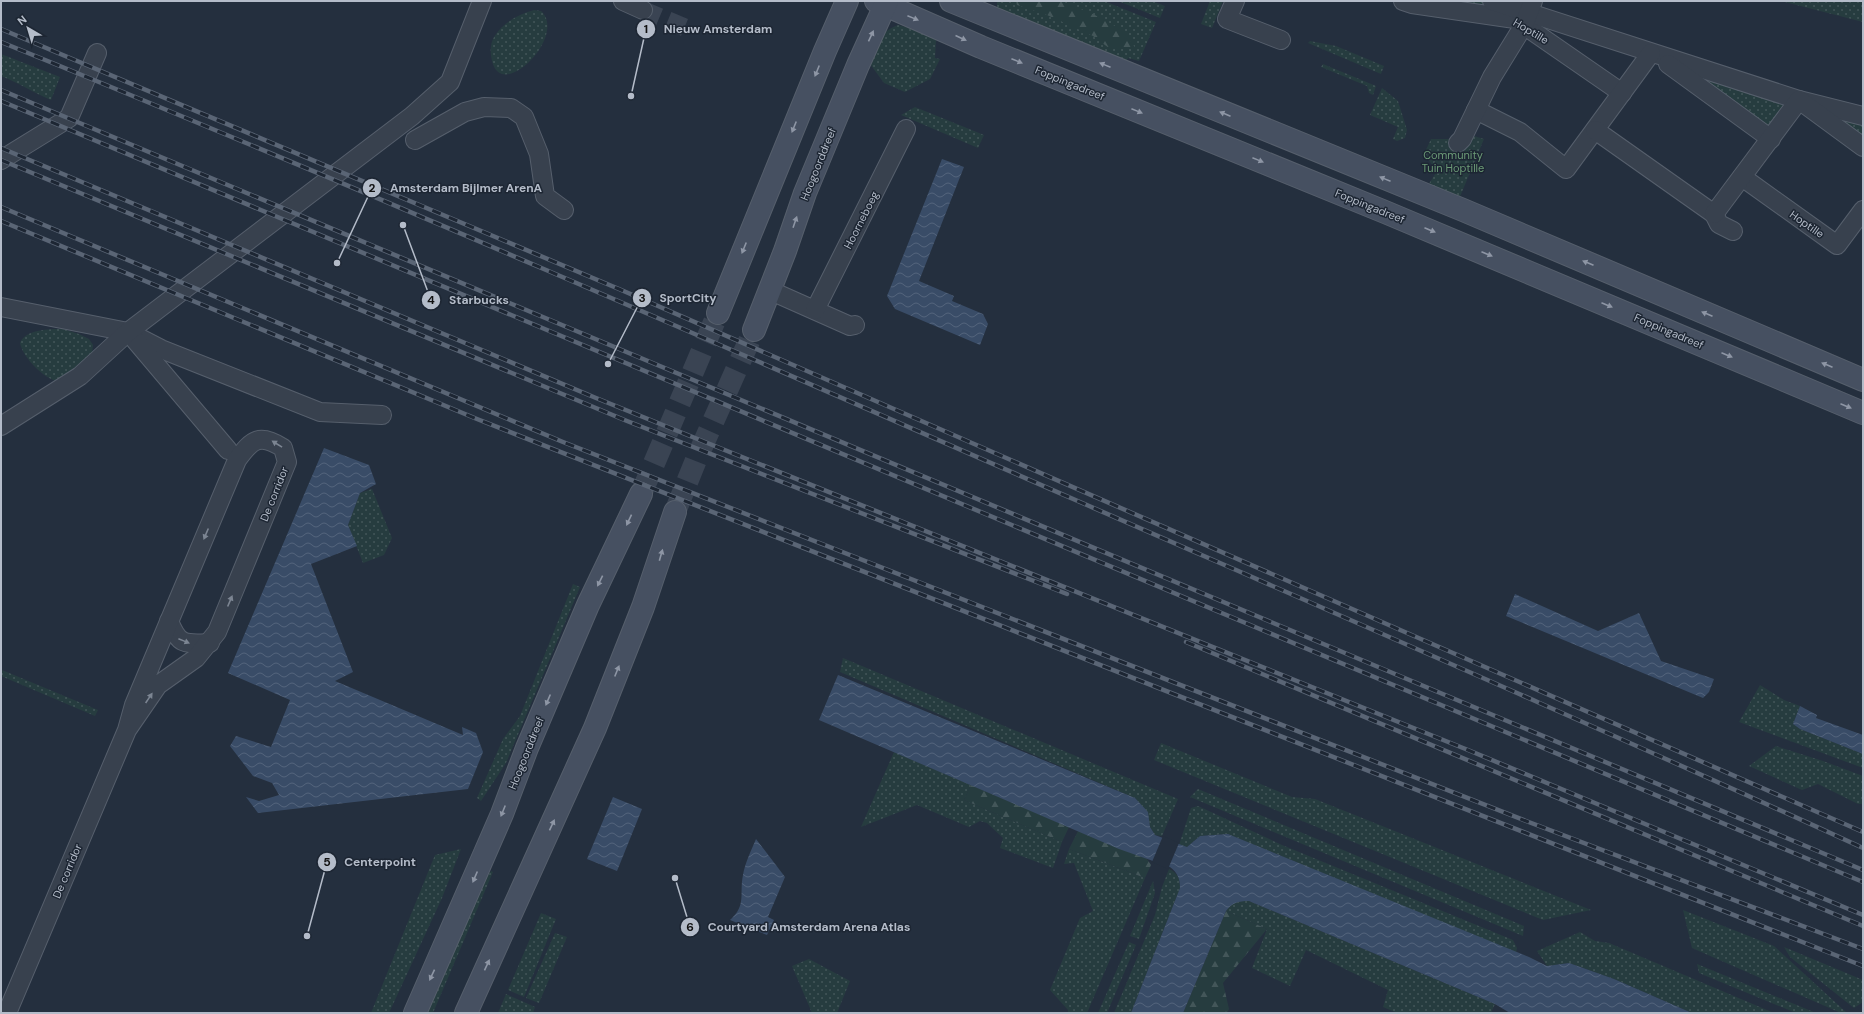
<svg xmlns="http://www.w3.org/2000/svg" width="1864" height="1014" font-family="'DM Sans',sans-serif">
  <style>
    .grass { fill: url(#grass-dots) }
    .forest { fill: url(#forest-firs) }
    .water { fill: url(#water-waves) }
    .pier { fill: #242f3e }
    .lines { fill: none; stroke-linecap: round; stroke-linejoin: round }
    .street-tunnel { stroke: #3a4453; stroke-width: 18; stroke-dasharray: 18 9; stroke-linecap: butt }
    .secondary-tunnel { stroke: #3a4453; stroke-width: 22; stroke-dasharray: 22 11; stroke-linecap: butt }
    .street-casing { stroke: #565f6c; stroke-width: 20 }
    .secondary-casing { stroke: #565f6c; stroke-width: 24 }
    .street { stroke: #38414e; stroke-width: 18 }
    .secondary { stroke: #465061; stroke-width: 22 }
    .rail-casing { stroke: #5a6575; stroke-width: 4.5 }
    .rail { stroke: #1d2633; stroke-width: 3; stroke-dasharray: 9; stroke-linecap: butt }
    .oneway { fill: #8e96a5 }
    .oneway2 { fill: #7c8592 }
    .labels { text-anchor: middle; stroke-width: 3; stroke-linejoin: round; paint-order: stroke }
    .street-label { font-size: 11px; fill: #b4bcc9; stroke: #1d2633 }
    .park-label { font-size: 11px; fill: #6b9a76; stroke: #1d2633 }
    .leader { fill: none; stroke: #b4bcc9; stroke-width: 1.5 }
    .callout-dot { fill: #b4bcc9; stroke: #1d2633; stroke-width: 1.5 }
    .mark-label { font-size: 12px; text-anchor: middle; font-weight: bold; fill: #111 }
    .callout-label { font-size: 12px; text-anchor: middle; font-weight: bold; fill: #b4bcc9; stroke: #1d2633; stroke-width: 3; stroke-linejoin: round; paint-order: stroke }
  </style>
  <defs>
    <pattern id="grass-dots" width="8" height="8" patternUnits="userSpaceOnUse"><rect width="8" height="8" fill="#263c3f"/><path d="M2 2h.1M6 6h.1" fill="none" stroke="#435659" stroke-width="1.8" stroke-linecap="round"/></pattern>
    <pattern id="forest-firs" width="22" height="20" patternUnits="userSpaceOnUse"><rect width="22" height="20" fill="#263c3f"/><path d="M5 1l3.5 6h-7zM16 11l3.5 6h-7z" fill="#435659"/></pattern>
    <pattern id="water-waves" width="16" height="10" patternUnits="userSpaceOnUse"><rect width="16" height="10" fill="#394c67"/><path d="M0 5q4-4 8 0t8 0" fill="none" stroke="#53647b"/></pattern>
  </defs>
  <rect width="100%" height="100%" fill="#242f3e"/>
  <g class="grass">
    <path d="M 997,1 L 1104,1 L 1156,22 L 1139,61 L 1128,58 L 1125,64 L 997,10 Z"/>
    <path d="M 1118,1 L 1152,1 L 1165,6 L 1160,18 Z"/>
    <path d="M 1210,1 L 1223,1 L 1212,28 L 1201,24 Z"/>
    <path d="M 1422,1 L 1482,1 L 1489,3 L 1491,9 Z"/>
    <path d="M 1781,1 L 1863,1 L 1863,22 Z"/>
    <path d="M 534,10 L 541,11 C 568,35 502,103 492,61 C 490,53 490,44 494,37 C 502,23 519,14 534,10 Z"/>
    <path d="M 898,25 L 909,28 L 936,40 L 935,58 L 940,59 L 930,79 L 905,92 L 884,83 L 870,64 C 877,46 878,32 898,25 Z"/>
    <path d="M 1310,41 L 1336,46 L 1384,66 L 1381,74 L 1308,43 Z"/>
    <path d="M 1,54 L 60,77 L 51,100 C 34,93 19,83 1,76 Z"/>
    <path d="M 1323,64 L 1376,86 L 1373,95 L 1369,93 L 1367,86 L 1321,67 Z"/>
    <path d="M 1684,69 L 1789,103 L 1767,132 Z"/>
    <path d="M 1382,88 L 1398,101 L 1407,130 L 1405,138 L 1397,141 L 1393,139 L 1398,127 L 1370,115 Z"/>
    <path d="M 915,107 L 984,135 L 978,148 L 901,115 Z"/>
    <path d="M 1822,111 L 1863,121 L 1863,142 Z"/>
    <path d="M 1474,136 L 1484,139 L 1459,199 L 1427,187 L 1437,171 L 1424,154 L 1431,139 L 1450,139 L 1468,147 Z"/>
    <path d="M 63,329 L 79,334 L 89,339 L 93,345 L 92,354 L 59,382 C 44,379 23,358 20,343 C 25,329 50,329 63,329 Z"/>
    <path d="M 372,489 L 392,538 L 384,555 L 363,563 L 348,525 L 360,493 Z"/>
    <path d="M 573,584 L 580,587 L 506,763 L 481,801 L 477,798 L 503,739 L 520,716 Z"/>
    <path d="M 843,658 L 1178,799 L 1162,836 L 1155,835 L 1150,827 L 1147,812 L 1135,798 L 840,672 Z"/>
    <path d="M 2,670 L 98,710 L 95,716 L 1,676 Z"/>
    <path d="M 1760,685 L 1784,700 L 1800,706 L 1793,724 L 1800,729 L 1863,754 L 1863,768 L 1739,722 Z"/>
    <path d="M 1161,743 L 1292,797 L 1315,799 L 1591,910 L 1543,920 L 1154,760 Z"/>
    <path d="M 1776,746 L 1823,761 L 1863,776 L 1863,804 L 1858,804 L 1818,784 L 1802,790 L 1749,766 Z"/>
    <path d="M 894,752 L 971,785 L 964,800 L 1062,842 L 1053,868 L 1000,848 L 1003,838 L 987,823 L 980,821 L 969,827 L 917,805 L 861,827 Z"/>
    <path d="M 1198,789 L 1524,926 L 1523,936 L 1190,797 Z"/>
    <path d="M 1198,806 L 1282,845 L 1513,940 L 1517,948 L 1516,953 L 1228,834 L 1200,836 L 1187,847 L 1179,845 L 1191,808 Z"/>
    <path d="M 461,849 L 442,898 L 389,1013 L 371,1013 L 435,855 Z"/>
    <path d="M 1069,849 L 1145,878 L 1087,1013 L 1068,1013 L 1068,1010 L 1050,990 L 1080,918 L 1093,911 L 1074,863 L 1064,864 Z"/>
    <path d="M 1169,869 C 1178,873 1180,879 1180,888 L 1131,1013 L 1114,1013 L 1155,915 L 1162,887 Z"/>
    <path d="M 491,871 L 493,872 L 433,1013 L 427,1013 L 482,883 Z"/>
    <path d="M 1153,881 L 1155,893 L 1139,939 L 1130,936 Z"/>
    <path d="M 1239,901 L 1249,901 L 1495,1004 L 1491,1013 L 1397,1013 L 1383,1007 L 1388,990 L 1306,950 L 1290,986 L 1252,968 L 1267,929 L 1226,911 L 1230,905 Z"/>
    <path d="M 1683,910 L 1774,946 L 1847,1013 L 1841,1013 L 1692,948 Z"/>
    <path d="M 541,913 L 556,919 L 524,997 L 508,990 Z"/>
    <path d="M 1580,932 L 1595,941 L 1609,943 L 1774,1013 L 1692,1013 L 1614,979 L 1569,963 L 1547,966 L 1537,951 Z"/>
    <path d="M 555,933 L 567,937 L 539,1003 L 526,998 Z"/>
    <path d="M 1129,942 L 1136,945 L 1107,1013 L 1098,1013 Z"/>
    <path d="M 1784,947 L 1863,980 L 1863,1002 L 1854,1008 L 1790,957 Z"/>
    <path d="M 809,959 L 850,981 L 837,1013 L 812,1013 L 792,966 Z"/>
    <path d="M 1697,964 L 1816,1013 L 1796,1013 L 1699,973 Z"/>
    <path d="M 506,994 L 535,1007 L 533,1013 L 498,1013 Z"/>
  </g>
  <g class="forest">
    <path d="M 1016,1 L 1061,1 L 1093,14 L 1124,31 L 1136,49 L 1109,48 L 1093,36 L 1047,15 L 1017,5 Z"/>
    <path d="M 971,785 L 1069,827 L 1062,842 L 964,800 Z"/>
    <path d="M 1078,831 L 1147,859 L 1151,865 L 1145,878 L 1069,849 Z"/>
    <path d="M 1226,911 L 1267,929 L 1223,983 L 1229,1009 L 1227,1013 L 1183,1013 Z"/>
  </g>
  <g class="water">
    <path d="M 942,159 L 964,167 L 919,281 L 954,296 L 952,301 L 983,314 L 988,324 L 980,345 L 895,309 L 887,296 Z"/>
    <path d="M 324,448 L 369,465 L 376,484 L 360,493 L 348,525 L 357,546 L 311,564 L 353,672 L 335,681 L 463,735 L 462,727 L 476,733 L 483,752 L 468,789 L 258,813 L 246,797 L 259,801 L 279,795 L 272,783 L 253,776 L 230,746 L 236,736 L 271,747 L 290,700 L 228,673 Z"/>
    <path d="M 1515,594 L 1598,631 L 1639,613 L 1661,661 L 1714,679 L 1709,692 L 1703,698 L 1506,616 Z"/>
    <path d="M 838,675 L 1135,798 L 1148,812 L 1150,827 L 1155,835 L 1187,847 L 1200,836 L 1228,834 L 1529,957 L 1547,966 L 1569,963 L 1614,979 L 1692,1013 L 1510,1013 L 1495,1004 L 1249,901 C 1238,901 1232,903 1226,911 L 1183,1013 L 1131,1013 L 1180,888 C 1180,879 1178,873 1170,867 L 1119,849 L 819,720 Z"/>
    <path d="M 1800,706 L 1817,715 L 1816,718 L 1863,735 L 1863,754 L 1800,729 L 1793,724 Z"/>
    <path d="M 613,797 L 642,809 L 617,871 L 587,859 Z"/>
    <path d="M 756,839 L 785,877 L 768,917 L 774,920 L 767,935 L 730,920 C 747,905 739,894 743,875 C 745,863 751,851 756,839 Z"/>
  </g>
  <path class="pier" d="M 1163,836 L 1179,843 L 1168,869 L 1152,862 Z"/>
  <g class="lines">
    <path class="street-tunnel" d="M 643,10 L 686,28"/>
    <g class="secondary-tunnel">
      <path d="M 641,494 L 718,313"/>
      <path d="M 675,512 L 696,460 L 754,330"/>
    </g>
    <defs>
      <g id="street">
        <path d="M 623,1 L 643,10"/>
        <path d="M 1235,1 L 1227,19 L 1281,40"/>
        <path d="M 1403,1 L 1412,4 L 1515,19 L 1622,93"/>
        <path d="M 1492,1 L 1799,100 L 1863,116"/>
        <path d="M 1668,64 L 1771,139"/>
        <path d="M 1476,110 L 1520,132 L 1566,169 L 1651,53"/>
        <path d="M 1595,130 L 1714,214 L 1719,224 L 1733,231"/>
        <path d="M 415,140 L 465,112 L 484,107 L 511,108 L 524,117 L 539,154 L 545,196 L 564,210"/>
        <path d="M 1458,143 L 1462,139 L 1492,77 L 1524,25 L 1533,1"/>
        <path d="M 1,160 L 69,118 L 97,53"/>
        <path d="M 1742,177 L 1837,245 L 1863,210"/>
        <path d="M 1714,214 L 1799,100 L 1863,147"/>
        <path d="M 769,290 L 850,326 L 855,325"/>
        <path d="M 1,307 L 128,332 L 161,349 L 320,412 L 382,415"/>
        <path d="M 815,310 L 906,129"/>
        <path d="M 135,340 L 228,450"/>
        <path d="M 1,426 L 80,376 L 128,332 L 412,116 L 450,82 L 482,1"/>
        <path d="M 169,621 C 179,646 185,644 210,643"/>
        <path d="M 7,1013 L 127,730 L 134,705 L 237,460 C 252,439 260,433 283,448 L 287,462 L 217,632 L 196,658 L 158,685 L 127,730"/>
      </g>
      <g id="secondary">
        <path d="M 876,1 L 981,47 L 1385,212 L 1863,413"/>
        <path d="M 951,1 L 1463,210 L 1863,380"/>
        <path d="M 718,313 L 825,51 L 847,1"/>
        <path d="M 754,330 L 785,251 L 805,193 L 858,65 L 887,1"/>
        <path d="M 415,1013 L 502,814 L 527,748 L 588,605 L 641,494"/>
        <path d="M 466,1013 L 595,728 L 643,607 L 675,512"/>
      </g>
    </defs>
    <use href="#street" class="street-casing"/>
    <use href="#secondary" class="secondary-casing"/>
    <use href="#street" class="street"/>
    <use href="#secondary" class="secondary"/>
    <defs>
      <g id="rail">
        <path d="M 1,29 L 619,289 L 1863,832"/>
        <path d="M 1,42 C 363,189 722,345 1080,502 C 1341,616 1603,729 1863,848"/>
        <path d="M 1,90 L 1863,870"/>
        <path d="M 1,101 L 1863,882"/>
        <path d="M 1,148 L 596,398 L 1468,750 L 1863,915"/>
        <path d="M 1,160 L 627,421 L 1067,594"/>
        <path d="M 1,207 L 563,442 L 1526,821 L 1863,949"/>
        <path d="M 1,221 L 477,419 L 1863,966"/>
        <path d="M 1186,642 L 1863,926"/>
      </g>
    </defs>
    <use href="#rail" class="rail-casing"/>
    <use href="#rail" class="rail"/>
  </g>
  <defs><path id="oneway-solid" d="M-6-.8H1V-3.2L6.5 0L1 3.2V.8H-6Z"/></defs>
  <g class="oneway">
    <use href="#oneway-solid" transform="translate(913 18) rotate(22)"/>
    <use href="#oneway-solid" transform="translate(871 36) rotate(-65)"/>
    <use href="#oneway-solid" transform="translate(961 38) rotate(24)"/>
    <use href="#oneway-solid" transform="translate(1017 61) rotate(22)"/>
    <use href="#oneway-solid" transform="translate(1105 65) rotate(-158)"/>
    <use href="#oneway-solid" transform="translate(817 71) rotate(112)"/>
    <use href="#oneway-solid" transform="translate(1137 111) rotate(22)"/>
    <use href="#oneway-solid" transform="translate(1225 114) rotate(-157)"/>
    <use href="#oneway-solid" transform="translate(794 127) rotate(112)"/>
    <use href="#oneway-solid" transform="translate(1258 160) rotate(22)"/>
    <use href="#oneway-solid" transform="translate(1385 179) rotate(-158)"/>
    <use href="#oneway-solid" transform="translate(795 222) rotate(-71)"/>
    <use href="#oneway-solid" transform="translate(1430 230) rotate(23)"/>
    <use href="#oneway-solid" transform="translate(744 248) rotate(112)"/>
    <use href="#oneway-solid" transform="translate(1487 254) rotate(23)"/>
    <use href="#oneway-solid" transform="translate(1588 263) rotate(-157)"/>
    <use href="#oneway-solid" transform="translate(1607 305) rotate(23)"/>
    <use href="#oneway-solid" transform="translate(1707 314) rotate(-157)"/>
    <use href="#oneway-solid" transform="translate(1727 355) rotate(23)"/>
    <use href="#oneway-solid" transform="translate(1827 365) rotate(-157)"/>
    <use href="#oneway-solid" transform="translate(1846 406) rotate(23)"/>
    <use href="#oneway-solid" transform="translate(629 520) rotate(115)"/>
    <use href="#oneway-solid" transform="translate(661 555) rotate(-74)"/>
    <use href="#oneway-solid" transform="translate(600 581) rotate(116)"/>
    <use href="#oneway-solid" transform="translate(617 671) rotate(-68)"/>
    <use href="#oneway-solid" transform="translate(548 700) rotate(113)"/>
    <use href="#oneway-solid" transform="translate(503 811) rotate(112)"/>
    <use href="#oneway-solid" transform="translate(552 825) rotate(-65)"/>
    <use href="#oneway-solid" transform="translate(475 877) rotate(113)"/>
    <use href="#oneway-solid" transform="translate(487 965) rotate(-65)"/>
    <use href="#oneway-solid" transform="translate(432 975) rotate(115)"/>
  </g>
  <g class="oneway2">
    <use href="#oneway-solid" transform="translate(277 444) rotate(-148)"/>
    <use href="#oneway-solid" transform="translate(206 534) rotate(113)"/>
    <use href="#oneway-solid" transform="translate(230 601) rotate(-67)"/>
    <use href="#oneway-solid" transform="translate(184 641) rotate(22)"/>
    <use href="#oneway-solid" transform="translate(149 698) rotate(-56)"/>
  </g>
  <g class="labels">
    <g class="street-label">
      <text transform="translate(1531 31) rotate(31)" y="4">Hoptille</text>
      <text transform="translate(1070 83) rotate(22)" y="4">Foppingadreef</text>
      <text transform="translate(818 164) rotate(-68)" y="4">Hoogoorddreef</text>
      <text transform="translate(1370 206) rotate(22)" y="4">Foppingadreef</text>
      <text transform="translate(861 220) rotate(-63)" y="4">Hoorneboeg</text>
      <text transform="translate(1807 224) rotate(35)" y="4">Hoptille</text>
      <text transform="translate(1669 331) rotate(23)" y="4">Foppingadreef</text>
      <text transform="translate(274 494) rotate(-68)" y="4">De corridor</text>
      <text transform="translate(526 753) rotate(-68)" y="4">Hoogoorddreef</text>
      <text transform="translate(67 871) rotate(-67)" y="4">De corridor</text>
    </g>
    <g class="park-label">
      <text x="1453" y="159">Community<tspan x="1453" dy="13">Tuin Hoptille</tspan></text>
    </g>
  </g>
  <path class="leader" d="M631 96L646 29M337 263L372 188M608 364L642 298M403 225L431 300M307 936L327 862M675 878L690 927"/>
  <g class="callout-dot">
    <circle cx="631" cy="96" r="4"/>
    <circle cx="337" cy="263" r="4"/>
    <circle cx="608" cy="364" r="4"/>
    <circle cx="403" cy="225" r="4"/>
    <circle cx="307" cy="936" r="4"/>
    <circle cx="675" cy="878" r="4"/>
    <circle cx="646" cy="29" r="10"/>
    <circle cx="372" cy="188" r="10"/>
    <circle cx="642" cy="298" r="10"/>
    <circle cx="431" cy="300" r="10"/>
    <circle cx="327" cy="862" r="10"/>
    <circle cx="690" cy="927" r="10"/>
  </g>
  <g class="mark-label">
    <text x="646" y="33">1</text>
    <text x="372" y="192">2</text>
    <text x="642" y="302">3</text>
    <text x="431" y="304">4</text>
    <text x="327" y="866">5</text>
    <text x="690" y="931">6</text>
  </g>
  <g class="callout-label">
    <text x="718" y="33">Nieuw Amsterdam</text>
    <text x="466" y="192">Amsterdam Bijlmer ArenA</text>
    <text x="688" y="302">SportCity</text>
    <text x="479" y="304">Starbucks</text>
    <text x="380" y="866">Centerpoint</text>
    <text x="809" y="931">Courtyard Amsterdam Arena Atlas</text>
  </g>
  <rect width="1864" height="1014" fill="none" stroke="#b4bcc9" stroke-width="4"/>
  <g transform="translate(28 28) rotate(322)" stroke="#1d2633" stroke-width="3" paint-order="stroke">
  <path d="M0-3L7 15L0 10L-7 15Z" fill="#b4bcc9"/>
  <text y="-6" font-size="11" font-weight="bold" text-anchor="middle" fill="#b4bcc9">N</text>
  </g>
</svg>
